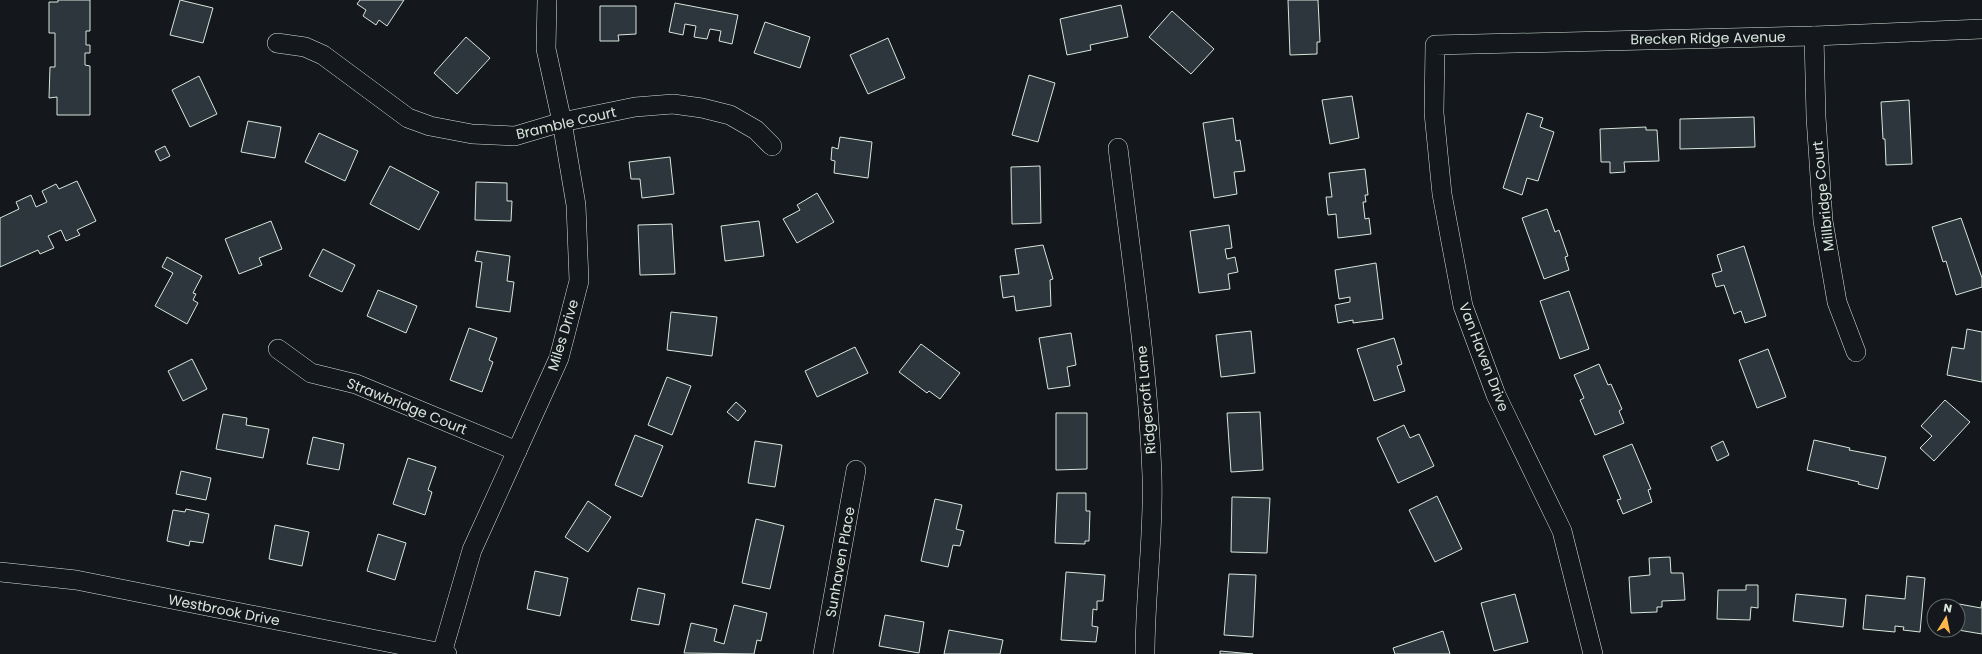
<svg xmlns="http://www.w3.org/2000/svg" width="1982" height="654" font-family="Poppins,sans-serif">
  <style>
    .building { fill: #2c363c; stroke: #d8e6dc }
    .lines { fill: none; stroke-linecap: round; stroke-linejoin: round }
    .street-casing { stroke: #d8e6dc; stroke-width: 20 }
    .street { stroke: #14181c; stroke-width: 19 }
    .labels { text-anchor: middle; stroke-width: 3; stroke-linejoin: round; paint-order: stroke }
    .street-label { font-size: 14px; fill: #d8e6dc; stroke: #14181c }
  </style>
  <rect width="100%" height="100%" fill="#14181c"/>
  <g class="building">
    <path d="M 58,0 L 90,0 L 90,31 L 86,31 L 86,45 L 90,45 L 90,53 L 85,53 L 85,65 L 90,66 L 90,115 L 57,115 L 57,97 L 49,98 L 50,67 L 55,67 L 55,33 L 49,33 L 49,2 L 58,2 Z"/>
    <path d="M 180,0 L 213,8 L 203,43 L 170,35 Z"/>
    <path d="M 360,0 L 404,0 L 387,26 L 379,20 L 376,25 L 363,16 L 366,10 L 357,4 Z"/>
    <path d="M 1288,0 L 1318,0 L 1320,42 L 1317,42 L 1317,54 L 1290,55 Z"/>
    <path d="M 675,3 L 738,15 L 732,44 L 719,41 L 721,31 L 710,29 L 707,39 L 694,37 L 696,26 L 685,24 L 683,35 L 669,32 Z"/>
    <path d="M 1121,5 L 1128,37 L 1090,45 L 1091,50 L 1067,55 L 1060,19 Z"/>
    <path d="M 600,6 L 636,6 L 636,34 L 618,35 L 619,41 L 600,41 Z"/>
    <path d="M 1172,11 L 1214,49 L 1191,74 L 1149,37 Z"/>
    <path d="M 765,22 L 810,37 L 800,68 L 754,53 Z"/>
    <path d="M 466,37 L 490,58 L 457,94 L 434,73 Z"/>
    <path d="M 888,38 L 905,78 L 868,94 L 850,55 Z"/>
    <path d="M 1029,75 L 1055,83 L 1038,142 L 1012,135 Z"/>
    <path d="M 199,76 L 217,114 L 190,127 L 172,90 Z"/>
    <path d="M 1352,96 L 1359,138 L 1330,144 L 1322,100 Z"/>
    <path d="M 1909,100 L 1912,164 L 1886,165 L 1885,139 L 1883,139 L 1881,102 Z"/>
    <path d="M 1527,113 L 1543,118 L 1540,127 L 1554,132 L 1538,181 L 1527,178 L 1522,195 L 1503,188 Z"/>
    <path d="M 1754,117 L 1755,147 L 1680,149 L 1680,119 Z"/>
    <path d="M 1233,118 L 1236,141 L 1240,140 L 1245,171 L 1234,172 L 1237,194 L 1214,198 L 1203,123 Z"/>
    <path d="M 248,121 L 281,127 L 275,158 L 241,152 Z"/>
    <path d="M 1646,127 L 1646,130 L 1657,130 L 1659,161 L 1624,162 L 1625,172 L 1610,173 L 1610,162 L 1601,162 L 1600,129 Z"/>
    <path d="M 319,133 L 358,151 L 345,181 L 305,162 Z"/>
    <path d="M 840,137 L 872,142 L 868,178 L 834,173 L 835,161 L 831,160 L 832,147 L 838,149 Z"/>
    <path d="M 165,146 L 170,156 L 160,161 L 155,151 Z"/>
    <path d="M 670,157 L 674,194 L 642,198 L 640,179 L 631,179 L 629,162 Z"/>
    <path d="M 390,166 L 439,192 L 419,230 L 370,204 Z"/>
    <path d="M 1040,166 L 1041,223 L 1012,224 L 1011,167 Z"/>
    <path d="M 1365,169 L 1368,195 L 1365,195 L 1366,202 L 1363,202 L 1365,219 L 1369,218 L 1371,234 L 1338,238 L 1336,214 L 1328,215 L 1326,197 L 1332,197 L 1329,173 Z"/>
    <path d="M 77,181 L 96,221 L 77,230 L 80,235 L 66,241 L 61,230 L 48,236 L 54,248 L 40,254 L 38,250 L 0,267 L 0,218 L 19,209 L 16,202 L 31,195 L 36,207 L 47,202 L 42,191 L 56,184 L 59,189 Z"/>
    <path d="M 476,182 L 507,183 L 507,201 L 512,201 L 511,221 L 475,220 Z"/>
    <path d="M 817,193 L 834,222 L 797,243 L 783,219 L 800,210 L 797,205 Z"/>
    <path d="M 1547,209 L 1555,232 L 1559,230 L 1568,256 L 1565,257 L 1569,270 L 1544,279 L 1522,218 Z"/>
    <path d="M 1961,218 L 1982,278 L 1982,287 L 1956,295 L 1946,261 L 1943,262 L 1932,227 Z"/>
    <path d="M 271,221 L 282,249 L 259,258 L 262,265 L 239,274 L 225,239 Z"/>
    <path d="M 759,221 L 764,256 L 725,261 L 721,226 Z"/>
    <path d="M 672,224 L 675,274 L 640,275 L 638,225 Z"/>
    <path d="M 1229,225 L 1232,248 L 1225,249 L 1227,259 L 1235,257 L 1238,272 L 1228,274 L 1230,289 L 1199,293 L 1190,231 Z"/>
    <path d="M 1043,245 L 1053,279 L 1050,280 L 1051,306 L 1016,311 L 1014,296 L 1003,298 L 1000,276 L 1019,274 L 1015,249 Z"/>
    <path d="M 1744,246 L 1766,316 L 1745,323 L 1741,311 L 1734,314 L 1724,285 L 1716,287 L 1712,274 L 1722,271 L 1717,255 Z"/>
    <path d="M 323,249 L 355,265 L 342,292 L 309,276 Z"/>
    <path d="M 477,251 L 510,256 L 507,281 L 514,282 L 510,312 L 476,307 L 482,262 L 475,261 Z"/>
    <path d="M 167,257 L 202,276 L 193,293 L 196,294 L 193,300 L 198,303 L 187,324 L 155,306 L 173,273 L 162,267 Z"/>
    <path d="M 1376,263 L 1383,319 L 1353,323 L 1353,320 L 1338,323 L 1335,305 L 1350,302 L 1350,297 L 1339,299 L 1335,270 Z"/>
    <path d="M 378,290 L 417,306 L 406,333 L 367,316 Z"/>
    <path d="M 1569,291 L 1589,349 L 1560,359 L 1540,301 Z"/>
    <path d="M 671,312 L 717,317 L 712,356 L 667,350 Z"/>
    <path d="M 469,328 L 497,338 L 489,360 L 493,362 L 482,392 L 450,380 Z"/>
    <path d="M 1967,329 L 1982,332 L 1982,382 L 1947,375 L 1952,347 L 1964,349 Z"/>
    <path d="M 1251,331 L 1255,373 L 1221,377 L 1216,335 Z"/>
    <path d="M 1071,333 L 1076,365 L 1067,367 L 1070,386 L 1048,389 L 1039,338 Z"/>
    <path d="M 1394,338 L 1402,364 L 1397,366 L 1405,391 L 1374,401 L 1357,349 Z"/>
    <path d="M 921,344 L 960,373 L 940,399 L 929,391 L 927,393 L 899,372 Z"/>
    <path d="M 855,347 L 868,373 L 817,397 L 805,371 Z"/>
    <path d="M 1768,349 L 1786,397 L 1757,408 L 1739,360 Z"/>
    <path d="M 192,359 L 207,389 L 183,401 L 168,371 Z"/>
    <path d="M 1599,364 L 1608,385 L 1611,384 L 1622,409 L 1619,411 L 1624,423 L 1595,435 L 1580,400 L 1584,398 L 1574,375 Z"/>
    <path d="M 667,377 L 691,386 L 672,435 L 648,425 Z"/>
    <path d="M 1945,400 L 1970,422 L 1934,461 L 1920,448 L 1932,436 L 1921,426 Z"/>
    <path d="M 736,402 L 746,411 L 738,421 L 727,412 Z"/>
    <path d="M 1260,412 L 1263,470 L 1231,472 L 1227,413 Z"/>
    <path d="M 1056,413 L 1087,413 L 1087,469 L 1056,470 Z"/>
    <path d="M 223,414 L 247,418 L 246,425 L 269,429 L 263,458 L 216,449 Z"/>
    <path d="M 1404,425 L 1410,438 L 1419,434 L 1434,466 L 1398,483 L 1377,438 Z"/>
    <path d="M 635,435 L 663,446 L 642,497 L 615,485 Z"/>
    <path d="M 313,437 L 344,444 L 339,470 L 307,464 Z"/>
    <path d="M 1814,440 L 1850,448 L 1849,450 L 1886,457 L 1878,489 L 1858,484 L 1859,482 L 1807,470 Z"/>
    <path d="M 755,441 L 782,445 L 775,487 L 748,483 Z"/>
    <path d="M 1723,441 L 1729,455 L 1717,461 L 1711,447 Z"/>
    <path d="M 1632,444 L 1651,489 L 1648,490 L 1652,502 L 1623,514 L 1617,500 L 1621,499 L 1603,456 Z"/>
    <path d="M 408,458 L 436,467 L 428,490 L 432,492 L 425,515 L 393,504 Z"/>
    <path d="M 181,471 L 211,478 L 206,500 L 176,494 Z"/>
    <path d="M 1057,493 L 1086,493 L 1086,511 L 1090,511 L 1089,541 L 1085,541 L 1085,544 L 1055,543 Z"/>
    <path d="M 1437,496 L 1462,549 L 1435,562 L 1409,510 Z"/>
    <path d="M 1232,497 L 1270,498 L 1267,553 L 1231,552 Z"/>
    <path d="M 935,499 L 962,505 L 956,529 L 964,531 L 960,546 L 953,545 L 948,567 L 921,561 Z"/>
    <path d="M 588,501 L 611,517 L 588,552 L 565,537 Z"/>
    <path d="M 186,509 L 209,514 L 203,543 L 190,541 L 189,546 L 167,541 L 173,510 L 185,512 Z"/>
    <path d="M 756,519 L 784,526 L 770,589 L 742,583 Z"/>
    <path d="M 275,525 L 309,532 L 302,566 L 269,559 Z"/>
    <path d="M 378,534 L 406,543 L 395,580 L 367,571 Z"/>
    <path d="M 1670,557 L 1671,573 L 1683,573 L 1685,600 L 1662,601 L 1662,607 L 1657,607 L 1657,612 L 1631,613 L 1629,577 L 1650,575 L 1649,558 Z"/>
    <path d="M 535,571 L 568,578 L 560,616 L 527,609 Z"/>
    <path d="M 1066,572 L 1105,575 L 1103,601 L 1097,601 L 1097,610 L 1093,609 L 1092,626 L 1098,627 L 1096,642 L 1061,640 Z"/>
    <path d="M 1229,574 L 1256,575 L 1253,637 L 1224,635 Z"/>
    <path d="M 1907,576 L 1925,578 L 1920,632 L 1903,630 L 1904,627 L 1895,626 L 1895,632 L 1863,629 L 1866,595 L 1905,599 Z"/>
    <path d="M 1746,585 L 1758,585 L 1758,608 L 1751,607 L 1750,620 L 1717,619 L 1718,590 L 1746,590 Z"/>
    <path d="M 638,588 L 665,594 L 659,625 L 631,620 Z"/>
    <path d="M 1515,594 L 1528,642 L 1494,651 L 1481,603 Z"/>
    <path d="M 1796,594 L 1846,599 L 1843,627 L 1793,621 Z"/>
    <path d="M 1982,601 L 1982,634 L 1958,630 L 1959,604 L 1981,608 Z"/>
    <path d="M 734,605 L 767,613 L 761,641 L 757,640 L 754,654 L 684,653 L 691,623 L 717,629 L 714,641 L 724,644 Z"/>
    <path d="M 885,615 L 924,622 L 919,653 L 879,646 Z"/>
    <path d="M 949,630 L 1003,640 L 1000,654 L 944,654 Z"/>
    <path d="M 1443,631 L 1450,654 L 1395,654 L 1393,648 Z"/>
    <path d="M 1220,651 L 1253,654 L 1220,654 Z"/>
  </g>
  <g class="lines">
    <defs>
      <g id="street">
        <path d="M 1814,36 L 1816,117 L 1823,221 L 1837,302 L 1856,352"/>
        <path d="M 277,43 L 305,47 L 323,55 L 408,118 L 430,126 L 472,134 L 515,136 L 562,122 L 635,107 L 673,104 L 702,108 L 730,115 L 756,130 L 772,146"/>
        <path d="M 1118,148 C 1131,257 1148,366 1152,476 C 1154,535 1145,594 1145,654"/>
        <path d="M 278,349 L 311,373 L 356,384 L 517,451"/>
        <path d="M 0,572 L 76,580 L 447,654"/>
        <path d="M 442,653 L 472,550 L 559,358 L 579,281 L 576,205 L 562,122 L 546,49 L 547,0"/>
        <path d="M 823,654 L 856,470"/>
        <path d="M 1593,654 L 1562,531 L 1496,395 L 1463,306 L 1442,194 L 1434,113 L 1435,45 L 1814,36 L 1982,29"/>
      </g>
    </defs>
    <use href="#street" class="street-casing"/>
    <use href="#street" class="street"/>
  </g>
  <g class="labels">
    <g class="street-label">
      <text transform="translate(1708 38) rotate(-1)" y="5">Brecken Ridge Avenue</text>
      <text transform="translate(566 123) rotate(-13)" y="5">Bramble Court</text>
      <text transform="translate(1823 196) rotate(-96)" y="5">Millbridge Court</text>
      <text transform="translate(563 335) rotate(-73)" y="5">Miles Drive</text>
      <text transform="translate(1484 357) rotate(69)" y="5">Van Haven Drive</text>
      <text transform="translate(1146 400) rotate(-95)" y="5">Ridgecroft Lane</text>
      <text transform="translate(407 406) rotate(22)" y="5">Strawbridge Court</text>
      <text transform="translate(840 562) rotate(-80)" y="5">Sunhaven Place</text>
      <text transform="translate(224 610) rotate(11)" y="5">Westbrook Drive</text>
    </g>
  </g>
  <g transform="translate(1946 618) rotate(10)"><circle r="19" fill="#14181c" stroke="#626a69"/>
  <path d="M0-3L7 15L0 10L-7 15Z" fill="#ffb74d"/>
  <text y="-6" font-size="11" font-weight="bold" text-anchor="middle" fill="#d8e6dc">N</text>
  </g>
</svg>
